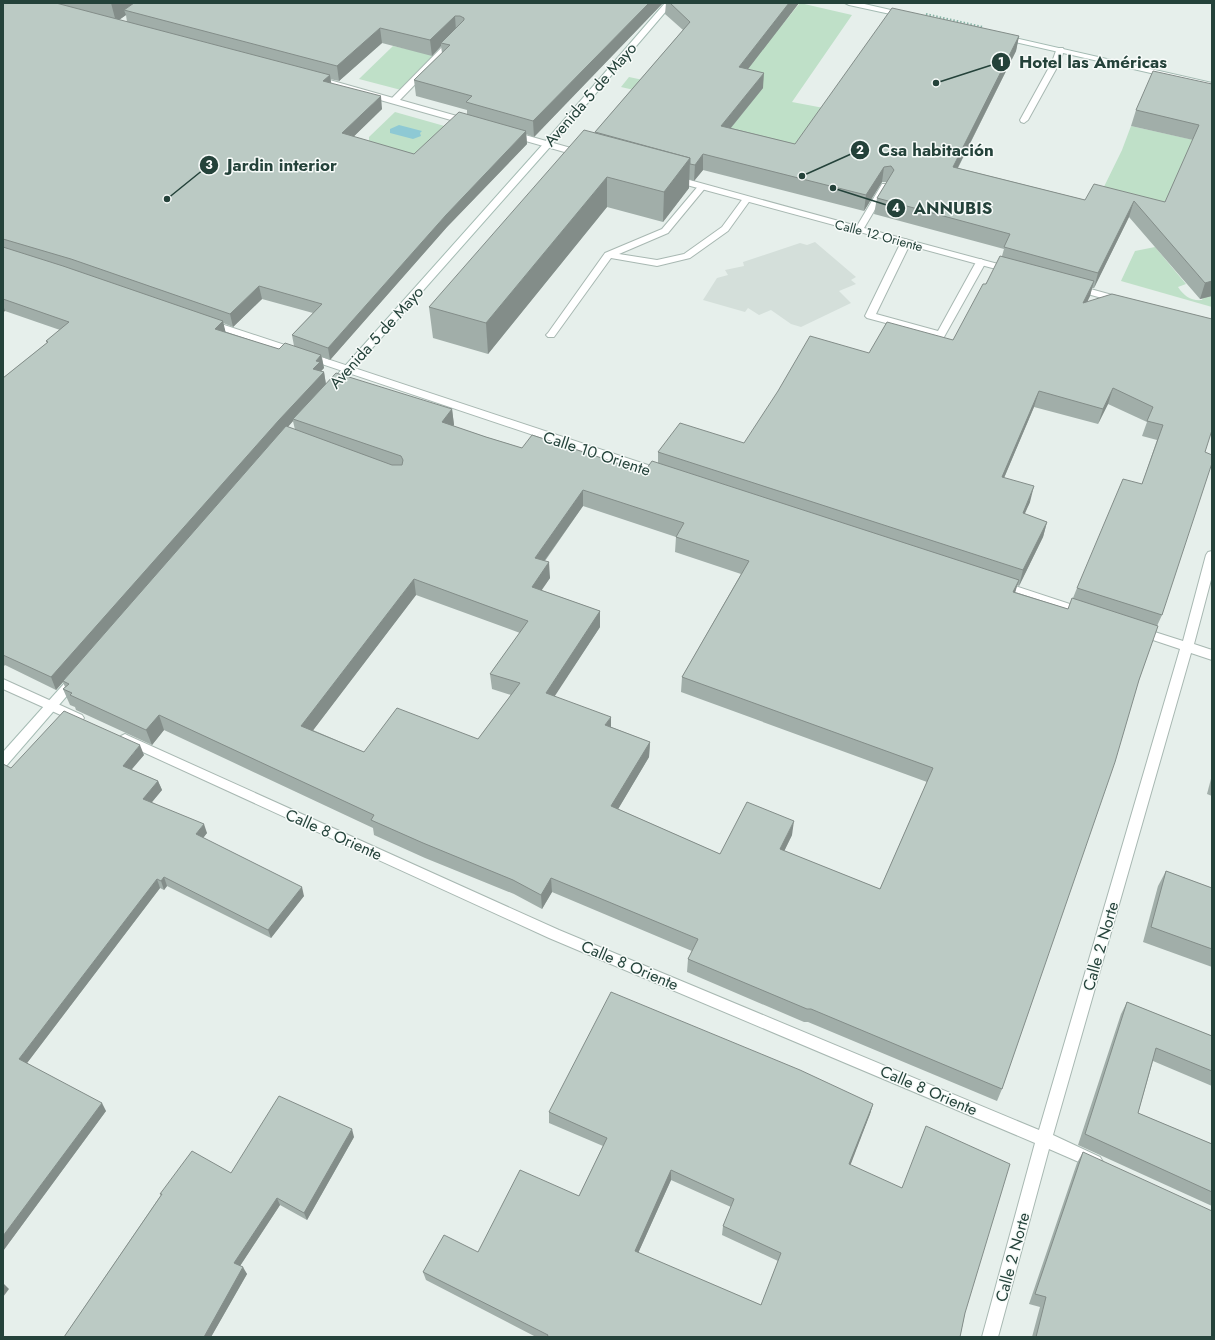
<svg xmlns="http://www.w3.org/2000/svg" width="1215" height="1340" font-family="Jost,sans-serif">
  <style>
    .built { fill: #d4dfda }
    .green { fill: #bfe0c8 }
    .water { fill: #8ec9d4 }
    .lines { fill: none; stroke-linecap: round; stroke-linejoin: round }
    .lane-casing { stroke: #a8b8b2; stroke-width: 2 }
    .street-casing { stroke: #a8b8b2; stroke-width: 2 }
    .secondary-casing { stroke: #a4bbb3; stroke-width: 2 }
    .path { stroke: #86b3a5; stroke-width: 2; stroke-dasharray: 1.5 2; stroke-linecap: butt }
    .lane { fill: #fff; fill-rule: evenodd }
    .street { fill: #fff; fill-rule: evenodd }
    .secondary { fill: #fff; fill-rule: evenodd }
    .wall { fill: #a1aea9; fill-rule: evenodd }
    .shaded-wall { fill: #838d89 }
    .building { fill: #bbcac4; stroke: #838d89; fill-rule: evenodd }
    .labels { text-anchor: middle; stroke-width: 3; stroke-linejoin: round; paint-order: stroke }
    .far-street-label { font-size: 13px; fill: #24423a; stroke: #f7fbf9 }
    .street-label { font-size: 16px; fill: #24423a; stroke: #f7fbf9 }
    .leader { fill: none; stroke: #24423a; stroke-width: 1.5 }
    .callout-dot { fill: #24423a; stroke: #f7fbf9; stroke-width: 1.5 }
    .mark-label { font-size: 12px; text-anchor: middle; font-weight: bold; fill: #fff }
    .callout-label { font-size: 17px; text-anchor: middle; font-weight: bold; fill: #24423a; stroke: #f7fbf9; stroke-width: 3; stroke-linejoin: round; paint-order: stroke }
  </style>
  <rect width="100%" height="100%" fill="#e6efeb"/>
  <path class="built" d="M 815,242 L 856,277 L 851,280 L 856,284 L 839,291 L 851,303 L 801,327 L 791,324 L 771,310 L 759,315 L 748,308 L 745,312 L 703,300 L 717,278 L 728,275 L 725,270 L 744,266 L 743,262 L 800,243 L 807,245 Z"/>
  <g class="green">
    <path d="M 800,3 L 852,15 L 792,102 L 829,109 L 791,163 L 647,93 L 621,87 L 629,77 L 676,87 L 738,82 L 772,37 Z"/>
    <path d="M 393,46 L 436,55 L 401,90 L 359,79 Z"/>
    <path d="M 395,112 L 455,129 L 415,167 L 369,143 L 369,137 Z"/>
    <path d="M 1131,126 L 1194,140 L 1166,204 L 1097,201 L 1122,150 Z"/>
    <path d="M 1155,247 L 1186,284 L 1178,287 C 1184,296 1191,301 1202,300 L 1203,298 L 1212,296 L 1212,307 L 1121,281 L 1135,251 Z"/>
  </g>
  <path class="water" d="M 399,125 L 422,131 L 420,133 L 421,136 L 413,139 L 390,133 L 390,129 Z"/>
  <g class="lines">
    <defs>
      <g id="lane">
        <path d="M 450,39 L 453,39 L 457,41 L 398,102 L 392,102 L 391,100 L 392,98 Z"/>
        <path d="M 1057,48 L 1063,48 L 1064,50 L 1060,62 L 1028,120 L 1024,123 L 1021,122 L 1020,120 L 1052,62 Z"/>
        <path d="M 702,184 L 706,187 L 668,233 L 619,254 L 657,260 L 684,254 L 722,227 L 744,197 L 750,197 L 751,199 L 728,231 L 690,258 L 657,266 L 611,258 L 554,337 L 548,337 L 546,335 L 548,333 L 605,253 L 662,229 L 699,185 Z"/>
        <path d="M 906,239 L 911,242 L 876,314 L 938,331 L 976,262 L 981,259 L 986,262 L 944,337 L 938,337 L 867,318 L 865,316 L 901,242 Z"/>
      </g>
      <g id="street">
        <path d="M 313,77 L 319,77 L 471,120 L 472,122 L 468,125 L 465,124 L 313,81 Z"/>
        <path d="M 511,131 L 585,152 L 586,154 L 582,157 L 508,136 L 507,134 Z"/>
        <path d="M 675,176 L 857,226 L 882,184 L 888,184 L 889,186 L 864,228 L 1013,268 L 1015,270 L 1013,272 L 1007,272 L 672,181 L 671,179 Z"/>
        <path d="M 1076,285 L 1123,298 L 1125,300 L 1120,303 L 1073,290 L 1071,288 L 1073,286 Z"/>
        <path d="M 209,320 L 666,471 L 667,474 L 666,477 L 658,477 L 206,325 L 204,323 Z"/>
        <path d="M 1212,551 L 1212,576 L 1194,644 L 1212,650 L 1212,660 L 1191,653 L 1053,1135 L 1100,1157 L 1103,1162 L 1100,1167 L 1095,1169 L 1049,1149 L 998,1337 L 982,1337 L 1035,1143 L 549,938 L 121,742 L 119,739 L 121,736 L 125,734 L 129,736 L 559,930 L 1039,1130 L 1180,649 L 1135,634 L 1133,631 L 1135,628 L 1139,627 L 1183,641 L 1206,555 L 1208,552 Z"/>
        <path d="M 1000,581 L 1088,610 L 1090,613 L 1088,616 L 1084,617 L 996,588 L 994,585 L 996,582 Z"/>
        <path d="M 3,679 L 82,715 L 84,718 L 82,721 L 78,723 L 74,721 L 3,689 Z"/>
      </g>
      <g id="secondary">
        <path d="M 665,3 L 673,3 L 550,147 L 336,389 L 328,389 L 327,387 L 328,385 L 544,143 Z"/>
        <path d="M 845,3 L 860,3 L 904,13 L 908,15 L 904,17 L 849,5 Z"/>
        <path d="M 999,35 L 1002,35 L 1212,83 L 1212,87 L 1002,39 L 999,39 Z"/>
        <path d="M 74,675 L 78,677 L 80,680 L 78,683 L 7,765 L 3,766 L 3,752 L 70,677 Z"/>
      </g>
    </defs>
    <use href="#lane" class="lane-casing"/>
    <use href="#street" class="street-casing"/>
    <use href="#secondary" class="secondary-casing"/>
    <path class="path" d="M 926,14 L 983,27"/>
    <use href="#lane" class="lane"/>
    <use href="#street" class="street"/>
    <use href="#secondary" class="secondary"/>
  </g>
  <g class="wall">
    <path d="M 3,3 L 61,4 L 61,3 L 663,3 L 534,137 L 526,134 L 527,144 L 447,227 L 330,360 L 322,357 L 324,368 L 321,371 L 324,372 L 326,384 L 452,409 L 454,425 L 453,426 L 486,437 L 522,448 L 644,472 L 658,463 L 658,452 L 744,443 L 869,353 L 953,340 L 1002,256 L 1004,249 L 874,214 L 877,198 L 887,182 L 882,182 L 864,211 L 703,170 L 694,181 L 689,179 L 689,188 L 663,222 L 607,207 L 488,354 L 433,338 L 429,307 L 595,132 L 683,30 L 665,14 L 666,3 L 799,3 L 748,69 L 763,88 L 731,128 L 795,144 L 1019,36 L 1016,51 L 958,168 L 1085,200 L 1165,202 L 1193,140 L 1131,126 L 1136,110 L 1212,84 L 1212,296 L 1200,299 L 1129,217 L 1094,288 L 1092,288 L 1090,296 L 1087,302 L 1205,452 L 1162,615 L 1157,626 L 1139,680 L 1002,1089 L 997,1101 L 808,1022 L 804,1022 L 687,972 L 688,959 L 692,951 L 552,892 L 542,909 L 514,894 L 425,858 L 374,835 L 373,828 L 164,730 L 152,745 L 76,710 L 75,707 L 70,705 L 63,689 L 65,687 L 63,682 L 56,690 L 5,665 L 3,667 L 3,378 L 47,343 L 46,341 L 60,330 L 5,311 L 3,312 ZM 126,15 L 127,22 L 119,20 ZM 382,43 L 432,56 L 441,46 L 442,53 L 414,80 L 416,96 L 467,110 L 467,114 L 414,154 L 353,137 L 382,109 L 331,84 L 330,79 L 339,81 ZM 262,299 L 313,313 L 292,335 L 294,346 L 279,349 L 225,332 L 223,323 L 233,327 ZM 1108,404 L 1147,422 L 1142,436 L 1157,440 L 1142,484 L 1077,588 L 1073,598 L 1068,609 L 1015,592 L 1017,585 L 1019,586 L 1043,537 L 1047,522 L 1024,514 L 1030,502 L 1004,478 L 1034,407 L 1098,424 ZM 293,421 L 295,430 L 288,427 ZM 583,506 L 676,537 L 675,552 L 741,574 L 682,677 L 681,692 L 927,782 L 880,889 L 784,851 L 792,835 L 720,854 L 618,809 L 649,757 L 650,742 L 611,727 L 554,696 L 600,627 L 600,611 L 541,590 L 550,578 L 545,561 ZM 416,595 L 520,633 L 490,674 L 492,689 L 511,695 L 478,739 L 364,752 L 313,730 Z"/>
    <path d="M 144,755 L 131,769 L 158,781 L 162,790 L 152,802 L 207,833 L 203,838 L 304,896 L 271,938 L 167,886 L 164,890 L 160,888 L 27,1063 L 106,1111 L 3,1251 L 11,768 Z"/>
    <path d="M 1212,775 L 1212,796 L 1207,794 Z"/>
    <path d="M 1166,871 L 1212,888 L 1212,967 L 1143,942 L 1158,886 Z"/>
    <path d="M 1127,1002 L 1212,1036 L 1212,1086 L 1153,1061 L 1138,1113 L 1212,1144 L 1212,1206 L 1078,1145 L 1121,1014 Z"/>
    <path d="M 873,1104 L 870,1114 L 850,1165 L 965,1313 L 960,1337 L 536,1337 L 426,1280 L 423,1272 L 478,1252 L 579,1196 L 603,1146 L 549,1123 L 549,1112 ZM 671,1180 L 731,1207 L 723,1226 L 722,1235 L 778,1261 L 761,1305 L 638,1253 Z"/>
    <path d="M 354,1137 L 307,1220 L 280,1205 L 240,1266 L 247,1274 L 211,1337 L 64,1337 L 161,1195 L 160,1194 Z"/>
    <path d="M 1083,1152 L 1212,1337 L 1032,1337 L 1040,1307 L 1029,1304 L 1077,1163 Z"/>
  </g>
  <g class="shaded-wall">
    <path d="M 111,3 L 144,3 L 124,10 L 126,15 L 116,22 Z"/>
    <path d="M 649,3 L 663,3 L 534,137 L 533,121 Z"/>
    <path d="M 789,3 L 799,3 L 738,82 L 739,67 Z"/>
    <path d="M 455,16 L 456,31 L 441,43 L 441,46 L 432,56 L 430,40 Z"/>
    <path d="M 380,28 L 382,43 L 339,81 L 337,66 Z"/>
    <path d="M 1019,36 L 1016,51 L 950,183 L 953,167 Z"/>
    <path d="M 764,73 L 763,88 L 720,141 L 721,126 Z"/>
    <path d="M 330,75 L 332,88 L 323,81 Z"/>
    <path d="M 381,96 L 382,109 L 344,146 L 342,133 Z"/>
    <path d="M 526,131 L 527,144 L 447,227 L 330,360 L 328,348 L 446,215 Z"/>
    <path d="M 703,154 L 703,170 L 694,181 L 695,165 Z"/>
    <path d="M 690,158 L 689,188 L 663,222 L 664,192 Z"/>
    <path d="M 884,167 L 882,182 L 864,211 L 866,195 Z"/>
    <path d="M 607,177 L 607,207 L 488,354 L 486,323 Z"/>
    <path d="M 1134,201 L 1129,217 L 1094,288 L 1098,273 Z"/>
    <path d="M 1094,281 L 1090,296 L 1079,319 L 1083,303 Z"/>
    <path d="M 1212,281 L 1212,296 L 1200,299 L 1205,283 Z"/>
    <path d="M 259,286 L 262,299 L 233,327 L 230,314 Z"/>
    <path d="M 3,305 L 5,311 L 3,312 Z"/>
    <path d="M 223,321 L 226,334 L 215,329 Z"/>
    <path d="M 321,355 L 324,368 L 321,371 L 322,374 L 324,372 L 326,385 L 293,419 L 293,421 L 63,681 L 63,682 L 56,690 L 51,677 L 313,369 L 316,361 Z"/>
    <path d="M 1113,388 L 1108,404 L 1098,424 L 1103,409 Z"/>
    <path d="M 1039,391 L 1034,407 L 998,492 L 1002,477 Z"/>
    <path d="M 452,409 L 454,425 L 444,438 L 442,422 Z"/>
    <path d="M 1034,486 L 1030,502 L 1018,529 L 1023,513 Z"/>
    <path d="M 583,490 L 583,506 L 535,574 L 535,558 Z"/>
    <path d="M 1047,522 L 1043,537 L 1019,586 L 1023,570 Z"/>
    <path d="M 549,562 L 550,578 L 533,603 L 532,587 Z"/>
    <path d="M 414,579 L 416,595 L 305,741 L 301,726 Z"/>
    <path d="M 1019,580 L 1014,596 L 1013,592 Z"/>
    <path d="M 600,611 L 600,627 L 547,708 L 546,693 Z"/>
    <path d="M 159,715 L 164,730 L 152,745 L 146,730 Z"/>
    <path d="M 611,717 L 611,732 L 605,725 Z"/>
    <path d="M 650,742 L 649,757 L 611,821 L 611,806 Z"/>
    <path d="M 140,745 L 144,755 L 127,775 L 123,766 Z"/>
    <path d="M 158,781 L 162,790 L 147,808 L 143,799 Z"/>
    <path d="M 794,821 L 792,835 L 778,864 L 780,849 Z"/>
    <path d="M 204,824 L 207,833 L 199,843 L 196,834 Z"/>
    <path d="M 164,877 L 167,886 L 164,890 L 161,881 Z"/>
    <path d="M 551,878 L 552,892 L 542,909 L 541,895 Z"/>
    <path d="M 157,879 L 160,888 L 24,1067 L 19,1059 Z"/>
    <path d="M 302,887 L 304,896 L 271,938 L 268,930 Z"/>
    <path d="M 102,1103 L 106,1111 L 3,1251 L 3,1236 Z"/>
    <path d="M 873,1104 L 870,1114 L 847,1174 L 849,1164 Z"/>
    <path d="M 352,1129 L 354,1137 L 307,1220 L 304,1213 Z"/>
    <path d="M 671,1170 L 671,1180 L 635,1260 L 635,1251 Z"/>
    <path d="M 277,1198 L 280,1205 L 238,1269 L 234,1263 Z"/>
    <path d="M 243,1267 L 247,1274 L 211,1337 L 204,1337 Z"/>
    <path d="M 3,1283 L 9,1289 L 3,1297 Z"/>
  </g>
  <g class="building">
    <path d="M 3,3 L 56,3 L 330,75 L 323,81 L 381,96 L 342,133 L 414,154 L 459,112 L 526,131 L 446,215 L 328,348 L 292,335 L 322,304 L 259,286 L 230,314 L 71,259 L 3,239 Z"/>
    <path d="M 134,3 L 649,3 L 533,121 L 466,102 L 472,96 L 414,80 L 450,45 L 441,43 L 464,20 L 464,18 L 460,16 L 455,16 L 430,40 L 380,28 L 337,66 L 124,10 Z"/>
    <path d="M 670,3 L 789,3 L 739,67 L 764,73 L 721,126 L 795,144 L 892,8 L 1019,36 L 953,167 L 1085,200 L 1094,184 L 1165,202 L 1199,125 L 1136,110 L 1153,71 L 1212,84 L 1212,281 L 1205,283 L 1134,201 L 1098,273 L 1004,247 L 1010,234 L 877,198 L 894,170 L 891,166 L 884,167 L 866,195 L 703,154 L 695,165 L 690,164 L 690,158 L 595,132 L 690,22 Z"/>
    <path d="M 584,130 L 690,158 L 664,192 L 607,177 L 486,323 L 429,307 Z"/>
    <path d="M 3,247 L 63,266 L 223,321 L 215,329 L 279,349 L 285,343 L 321,355 L 316,361 L 320,362 L 313,369 L 324,372 L 279,420 L 51,677 L 3,655 L 3,378 L 48,342 L 46,341 L 69,322 L 3,299 Z"/>
    <path d="M 1000,256 L 1094,281 L 1083,303 L 1112,294 L 1212,319 L 1212,430 L 1205,452 L 1212,455 L 1212,463 L 1162,615 L 1077,588 L 1123,479 L 1142,484 L 1163,425 L 1147,421 L 1153,407 L 1113,388 L 1103,409 L 1039,391 L 1002,477 L 1034,486 L 1023,513 L 1047,522 L 1023,570 L 658,452 L 680,423 L 744,443 L 778,391 L 810,336 L 869,353 L 887,322 L 953,340 L 983,284 L 986,284 Z"/>
    <path d="M 336,373 L 452,409 L 442,422 L 486,437 L 522,448 L 532,435 L 644,472 L 652,461 L 1019,580 L 1013,592 L 1068,609 L 1072,598 L 1158,626 L 1139,680 L 1115,762 L 1002,1089 L 811,1009 L 807,1009 L 688,959 L 698,939 L 551,878 L 541,895 L 513,880 L 423,843 L 371,820 L 374,815 L 159,715 L 146,730 L 70,695 L 72,693 L 63,689 L 69,684 L 63,681 L 286,426 L 392,465 L 402,465 L 403,460 L 401,456 L 293,419 ZM 583,490 L 684,523 L 676,537 L 749,561 L 682,677 L 933,768 L 880,889 L 780,849 L 794,821 L 747,802 L 720,854 L 611,806 L 650,742 L 605,725 L 611,717 L 546,693 L 600,611 L 532,587 L 549,562 L 535,558 ZM 414,579 L 528,621 L 490,674 L 520,683 L 478,739 L 397,708 L 364,752 L 301,726 Z"/>
    <path d="M 64,711 L 140,745 L 123,766 L 158,781 L 143,799 L 204,824 L 196,834 L 302,887 L 268,930 L 164,877 L 161,881 L 157,879 L 19,1059 L 102,1103 L 3,1236 L 3,764 L 11,768 Z"/>
    <path d="M 1166,871 L 1212,888 L 1212,949 L 1151,927 Z"/>
    <path d="M 611,992 L 800,1070 L 873,1104 L 849,1164 L 902,1188 L 926,1126 L 1010,1164 L 965,1313 L 960,1337 L 547,1337 L 548,1335 L 423,1272 L 444,1235 L 478,1252 L 520,1170 L 579,1196 L 607,1138 L 549,1112 ZM 671,1170 L 734,1199 L 723,1226 L 781,1253 L 761,1305 L 635,1251 Z"/>
    <path d="M 1127,1002 L 1212,1036 L 1212,1071 L 1156,1048 L 1138,1113 L 1212,1144 L 1212,1192 L 1085,1134 Z"/>
    <path d="M 279,1096 L 352,1129 L 304,1213 L 277,1198 L 234,1263 L 243,1267 L 204,1337 L 64,1337 L 162,1194 L 160,1194 L 192,1151 L 231,1173 Z"/>
    <path d="M 1083,1152 L 1212,1211 L 1212,1337 L 1036,1337 L 1046,1297 L 1035,1294 Z"/>
  </g>
  <g class="labels">
    <g class="far-street-label">
      <text transform="translate(879 235) rotate(15)" y="5">Calle 12 Oriente</text>
    </g>
    <g class="street-label">
      <text transform="translate(590 94) rotate(-49)" y="6">Avenida 5 de Mayo</text>
      <text transform="translate(376 337) rotate(-48)" y="6">Avenida 5 de Mayo</text>
      <text transform="translate(597 453) rotate(18)" y="6">Calle 10 Oriente</text>
      <text transform="translate(334 834) rotate(24)" y="6">Calle 8 Oriente</text>
      <text transform="translate(1100 946) rotate(-74)" y="6">Calle 2 Norte</text>
      <text transform="translate(630 965) rotate(23)" y="6">Calle 8 Oriente</text>
      <text transform="translate(929 1090) rotate(23)" y="6">Calle 8 Oriente</text>
      <text transform="translate(1012 1257) rotate(-75)" y="6">Calle 2 Norte</text>
    </g>
  </g>
  <path class="leader" d="M936 83L1001 62M802 176L860 150M167 199L209 165M833 188L896 208"/>
  <g class="callout-dot">
    <circle cx="936" cy="83" r="4"/>
    <circle cx="802" cy="176" r="4"/>
    <circle cx="167" cy="199" r="4"/>
    <circle cx="833" cy="188" r="4"/>
    <circle cx="1001" cy="62" r="10"/>
    <circle cx="860" cy="150" r="10"/>
    <circle cx="209" cy="165" r="10"/>
    <circle cx="896" cy="208" r="10"/>
  </g>
  <g class="mark-label">
    <text x="1001" y="66">1</text>
    <text x="860" y="154">2</text>
    <text x="209" y="169">3</text>
    <text x="896" y="212">4</text>
  </g>
  <g class="callout-label">
    <text x="1093" y="68">Hotel las Américas</text>
    <text x="936" y="156">Csa habitación</text>
    <text x="282" y="171">Jardin interior</text>
    <text x="953" y="214">ANNUBIS</text>
  </g>
  <rect width="1215" height="1340" fill="none" stroke="#24423a" stroke-width="8"/>
</svg>
